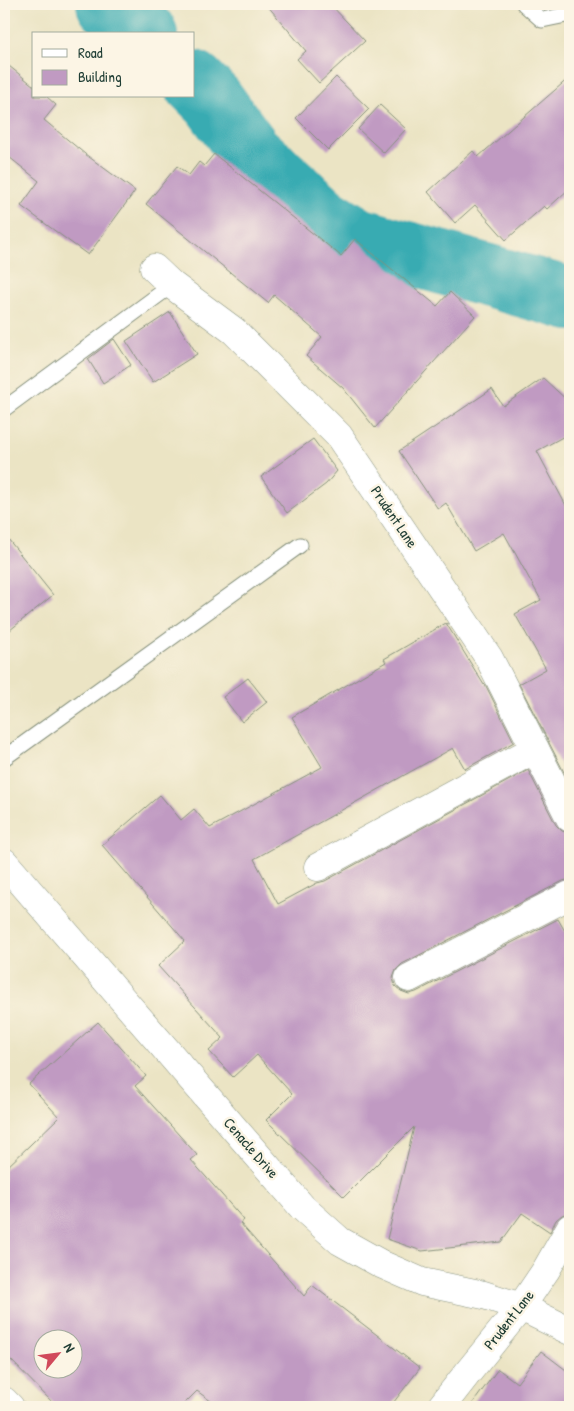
<svg xmlns="http://www.w3.org/2000/svg" width="574" height="1411" font-family="'Patrick Hand',sans-serif">
  <style>
    .lines { fill: none; stroke-linecap: round; stroke-linejoin: round }
    .river { stroke: #39abb2; stroke-width: 64 }
    .building { fill: #c09ac2; fill-rule: evenodd }
    .service-casing { stroke: #85907c; stroke-width: 17 }
    .minor-casing { stroke: #85907c; stroke-width: 29 }
    .tertiary-casing { stroke: #85907c; stroke-width: 29 }
    .service { stroke: #fff; stroke-width: 15 }
    .minor { stroke: #fff; stroke-width: 28 }
    .tertiary { stroke: #fff; stroke-width: 28 }
    .labels { text-anchor: middle; stroke-width: 5; stroke-linejoin: round; paint-order: stroke }
    .street-label { font-size: 15px; fill: #1f3d34; stroke: #fcf5e5 }
  </style>
  <rect width="100%" height="100%" fill="#fcf5e5"/>
  <filter id="ink" filterUnits="userSpaceOnUse"><feTurbulence type="fractalNoise" baseFrequency=".02" numOctaves="2"/><feDisplacementMap in="SourceGraphic" scale="10" xChannelSelector="R" yChannelSelector="G"/><feConvolveMatrix kernelMatrix="1 2 1 2 8 2 1 2 1" color-interpolation-filters="sRGB"/></filter>
  <filter id="wash" filterUnits="userSpaceOnUse"><feTurbulence type="fractalNoise" baseFrequency=".0096" numOctaves="4" result="noise"/><feDisplacementMap in="SourceGraphic" scale="20" xChannelSelector="R" yChannelSelector="G"/><feGaussianBlur stdDeviation="1.12" result="paint"/><feColorMatrix in="noise" values="0 0 0 0 0 0 0 0 0 0 0 0 0 0 0 0 0 1.4 0 .05"/><feComposite in="paint" operator="in"/></filter>
  <g filter="url(#wash)">
    <rect width="100%" height="100%" fill="#ebe4c4"/>
    <g class="lines">
      <g class="river">
        <path d="M 108,4 L 146,34"/>
        <path d="M 194,82 L 213,101 L 251,153 L 323,217 L 358,239 L 570,299"/>
      </g>
    </g>
    <g id="blocks">
      <g class="building">
        <path d="M 266,4 L 330,4 L 365,41 L 319,83 L 297,59 L 306,51 Z"/>
        <path d="M 4,62 L 34,86 L 34,96 L 46,96 L 56,105 L 44,120 L 85,154 L 135,191 L 88,255 L 21,206 L 39,181 L 4,153 Z"/>
        <path d="M 336,77 L 369,109 L 328,150 L 296,118 Z"/>
        <path d="M 570,77 L 570,188 L 547,209 L 544,206 L 506,240 L 475,205 L 455,223 L 428,192 L 473,151 L 478,157 Z"/>
        <path d="M 380,105 L 406,129 L 384,153 L 358,129 Z"/>
        <path d="M 214,154 L 341,256 L 355,239 L 437,306 L 450,292 L 475,316 L 375,428 L 343,388 L 306,356 L 322,337 L 274,295 L 268,303 L 146,204 L 177,166 L 189,175 L 199,162 L 204,166 Z"/>
        <path d="M 170,312 L 197,354 L 153,382 L 126,341 Z"/>
        <path d="M 114,339 L 131,365 L 103,383 L 88,359 Z"/>
        <path d="M 543,378 L 570,403 L 570,433 L 537,451 L 570,513 L 570,784 L 519,684 L 546,669 L 515,614 L 541,600 L 504,533 L 474,551 L 446,503 L 438,509 L 399,451 L 492,389 L 503,406 Z"/>
        <path d="M 313,439 L 337,471 L 326,484 L 287,513 L 261,477 Z"/>
        <path d="M 4,534 L 53,595 L 4,635 Z"/>
        <path d="M 446,623 L 484,685 L 485,684 L 514,742 L 465,769 L 453,748 L 254,859 L 278,904 L 317,883 L 325,881 L 528,770 L 556,825 L 562,831 L 570,833 L 570,879 L 563,881 L 402,964 L 396,970 L 393,978 L 395,986 L 401,991 L 409,994 L 416,992 L 558,919 L 570,940 L 570,1212 L 562,1215 L 556,1220 L 550,1232 L 522,1213 L 501,1242 L 422,1251 L 387,1239 L 414,1127 L 344,1197 L 266,1120 L 292,1094 L 257,1055 L 233,1077 L 209,1051 L 223,1038 L 158,966 L 185,941 L 102,845 L 160,795 L 181,820 L 194,809 L 210,828 L 322,767 L 292,717 L 386,662 L 384,659 Z"/>
        <path d="M 248,678 L 267,702 L 242,722 L 223,697 Z"/>
        <path d="M 98,1022 L 146,1076 L 135,1086 L 197,1155 L 191,1160 L 244,1220 L 240,1223 L 304,1296 L 312,1285 L 420,1368 L 390,1407 L 219,1407 L 197,1391 L 181,1407 L 57,1407 L 4,1353 L 4,1170 L 59,1117 L 29,1084 ZM 42,1338 L 72,1338 L 72,1368 L 42,1368 Z"/>
        <path d="M 541,1351 L 570,1373 L 570,1407 L 470,1407 L 498,1369 L 517,1383 Z"/>
      </g>
    </g>
  </g>
  <g filter="url(#ink)">
    <use href="#blocks" fill-opacity="0" stroke="#85907c" stroke-width="1"/>
    <g class="lines">
      <defs>
        <g id="service">
          <path d="M 524,4 L 542,20 L 566,15 L 570,12"/>
          <path d="M 4,409 L 172,285"/>
          <path d="M 4,758 L 300,545"/>
        </g>
        <g id="minor">
          <path d="M 154,268 L 172,285 L 234,331 L 339,436 L 489,658 L 570,818"/>
          <path d="M 318,867 L 535,749"/>
          <path d="M 409,978 L 570,895"/>
          <path d="M 4,1401 L 10,1407"/>
          <path d="M 441,1407 L 470,1370 L 521,1307 L 546,1270 L 570,1228"/>
        </g>
        <path id="tertiary" d="M 4,862 L 302,1207 L 340,1241 L 383,1265 L 422,1282 L 484,1295 L 521,1307 L 570,1331"/>
      </defs>
      <use href="#service" class="service-casing"/>
      <use href="#minor" class="minor-casing"/>
      <use href="#tertiary" class="tertiary-casing"/>
      <use href="#service" class="service"/>
      <use href="#minor" class="minor"/>
      <use href="#tertiary" class="tertiary"/>
    </g>
  </g>
  <g class="labels">
    <g class="street-label">
      <text transform="translate(394 517) rotate(56)" y="5">Prudent Lane</text>
      <text transform="translate(251 1148) rotate(49)" y="5">Cenacle Drive</text>
      <text transform="translate(509 1320) rotate(-52)" y="5">Prudent Lane</text>
    </g>
  </g>
  <rect width="574" height="1411" fill="none" stroke="#fcf5e5" stroke-width="20"/>
  <rect x="32" y="32" width="162" height="65" fill="#fcf5e5" stroke="#a4ab9e"/>
  <rect x="42" y="49" width="25" height="8" fill="#ffffff" stroke="#a4ab9e"/>
  <text x="78" y="58" font-size="15" fill="#1f3d34">Road</text>
  <rect x="42" y="70" width="25" height="15" fill="#c09ac2" stroke="#a4ab9e"/>
  <text x="78" y="82" font-size="15" fill="#1f3d34">Building</text>
  <g transform="translate(58 1354) rotate(61)"><circle r="24" fill="#fcf5e5" stroke="#a4ab9e"/>
  <path d="M0-4L9 19L0 12L-9 19Z" fill="#d1495b"/>
  <text y="-8" font-size="14" font-weight="bold" text-anchor="middle" fill="#1f3d34">N</text>
  </g>
</svg>
